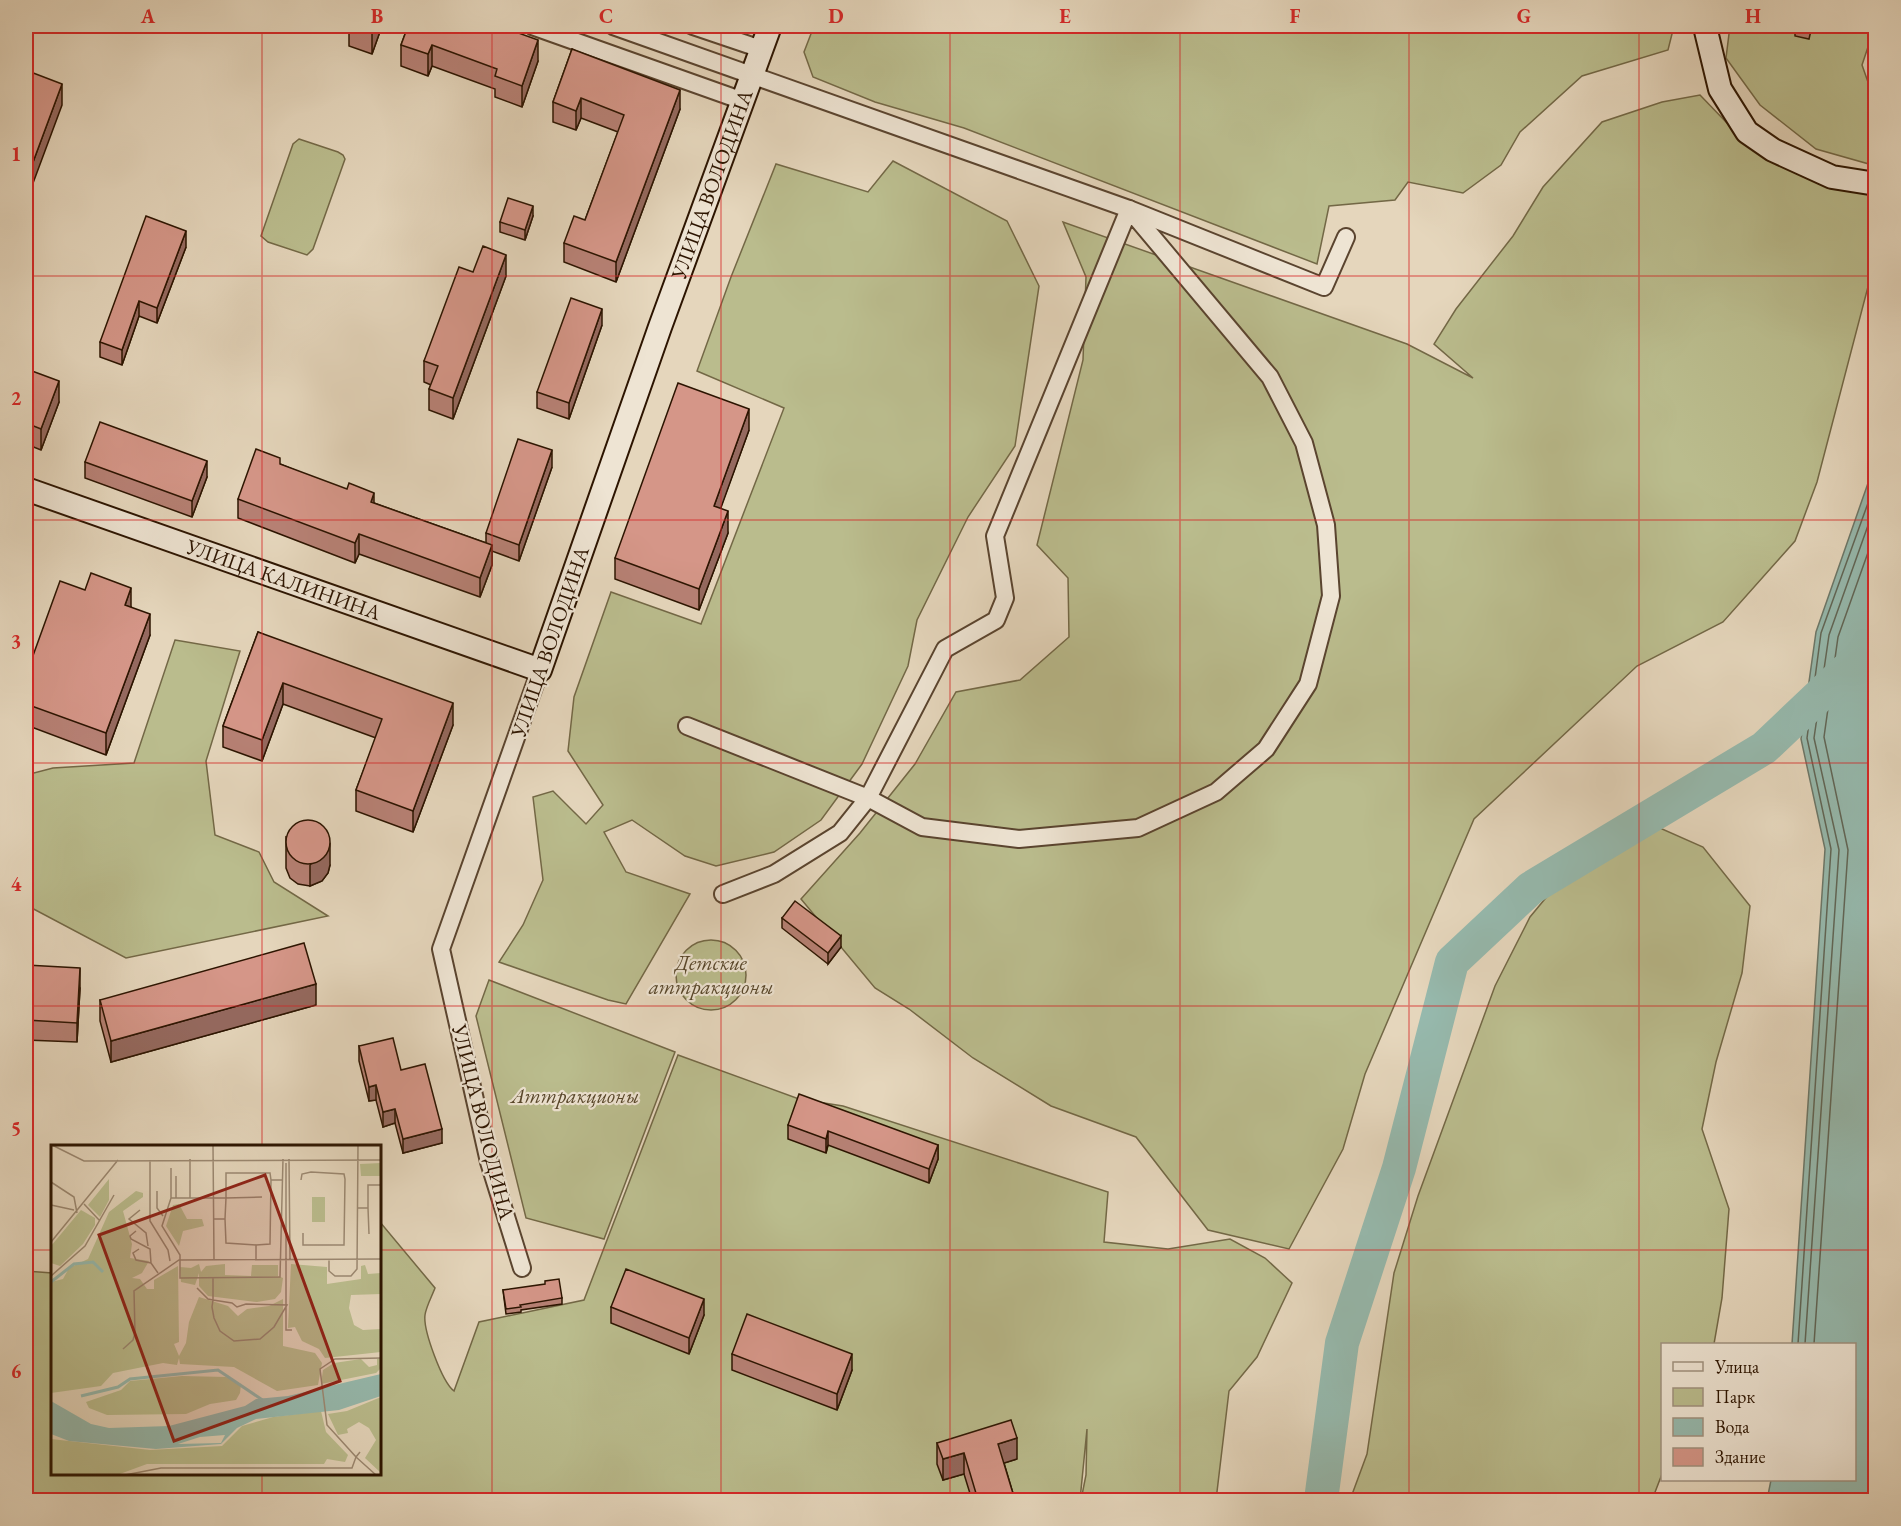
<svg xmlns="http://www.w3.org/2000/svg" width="1901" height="1526" font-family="'EB Garamond',serif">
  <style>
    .green { fill: #babc8d; stroke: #736846; stroke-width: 1.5 }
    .water { fill: #96b9ad; stroke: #6c7768; stroke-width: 1.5 }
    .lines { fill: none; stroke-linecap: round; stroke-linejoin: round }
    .shore { stroke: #616656; stroke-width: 1.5 }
    .river { stroke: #96b9ad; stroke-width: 34 }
    .street-casing { stroke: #5a442f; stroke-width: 20 }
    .secondary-casing { stroke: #2c1400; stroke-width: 26 }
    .street { stroke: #eee4d3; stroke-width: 16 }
    .secondary { stroke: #eee4d3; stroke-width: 22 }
    .wall { fill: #b78175; stroke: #2c1400; stroke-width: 1.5 }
    .shaded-wall { fill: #95695f; stroke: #2c1400; stroke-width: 1.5 }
    .building { fill: #d59688; stroke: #2c1400; stroke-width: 1.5 }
    .grid { fill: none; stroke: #d62828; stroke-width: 1.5; stroke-opacity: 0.55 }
    .labels { text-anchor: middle; stroke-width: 4.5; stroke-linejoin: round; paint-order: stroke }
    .street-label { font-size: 21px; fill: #2c1400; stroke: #eee4d3 }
    .park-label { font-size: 21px; font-style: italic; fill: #57462a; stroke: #eee4d3 }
    .inset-river { fill: none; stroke: #96b9ad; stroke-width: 3 }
    .inset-road { fill: none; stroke: #9b8871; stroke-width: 1.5 }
    .view { fill: #8f2418; fill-opacity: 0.15; stroke: #8f2418; stroke-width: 3 }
    .inset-edge { fill: none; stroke: #2c1400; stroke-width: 3 }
    .neatline { fill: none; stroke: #d62828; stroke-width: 2 }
    .grid-label { font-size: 20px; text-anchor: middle; font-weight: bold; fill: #d62828 }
  </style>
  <rect width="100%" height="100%" fill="#e5d6bc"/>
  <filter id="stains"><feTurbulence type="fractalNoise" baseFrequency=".00333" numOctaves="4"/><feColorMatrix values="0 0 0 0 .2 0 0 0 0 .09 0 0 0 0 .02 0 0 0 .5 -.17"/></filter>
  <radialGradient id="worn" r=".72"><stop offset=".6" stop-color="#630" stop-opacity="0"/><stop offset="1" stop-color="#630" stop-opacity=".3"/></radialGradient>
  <g class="green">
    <path d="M 814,26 L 1674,26 L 1668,50 L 1582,76 L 1520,132 L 1501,165 L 1463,193 L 1408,182 L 1395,200 L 1329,206 L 1317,264 L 964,128 L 875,102 L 813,77 L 804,52 Z"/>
    <path d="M 1730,26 L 1875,26 L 1862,65 L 1875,102 L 1875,149 L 1869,164 L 1816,149 L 1760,105 L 1726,58 Z"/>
    <path d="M 1700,95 L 1726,122 L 1761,152 L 1870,193 L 1875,260 L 1817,482 L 1795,541 L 1723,622 L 1637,666 L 1474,819 L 1365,1074 L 1343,1149 L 1289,1249 L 1208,1230 L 1136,1137 L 1051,1106 L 973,1058 L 909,1009 L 875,988 L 801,899 L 860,833 L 915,764 L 956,692 L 1020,680 L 1069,637 L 1068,578 L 1037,545 L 1083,360 L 1086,277 L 1063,222 L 1407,344 L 1473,378 L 1434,344 L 1456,309 L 1513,236 L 1543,187 L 1602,122 L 1662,102 Z"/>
    <path d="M 299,139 L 338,152 L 343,155 L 345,159 L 313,249 L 307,255 L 268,242 L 261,236 L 293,144 Z"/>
    <path d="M 893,161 L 1007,221 L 1039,286 L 1015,446 L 968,517 L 917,620 L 908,666 L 862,764 L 821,820 L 774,852 L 716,866 L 685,856 L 632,820 L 604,832 L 626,872 L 690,894 L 626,1004 L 608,1000 L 499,962 L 523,925 L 543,880 L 533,797 L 553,791 L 586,824 L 603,805 L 568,751 L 574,697 L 611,592 L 701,624 L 784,408 L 697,371 L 731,277 L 776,164 L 868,192 Z"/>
    <path d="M 175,640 L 240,651 L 206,761 L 215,835 L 259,852 L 274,882 L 328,916 L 126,958 L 26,905 L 26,775 L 53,768 L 134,763 Z"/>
    <path d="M 1635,817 L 1703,847 L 1750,906 L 1742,973 L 1716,1062 L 1702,1129 L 1729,1209 L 1722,1298 L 1714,1344 L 1662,1344 L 1662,1474 L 1652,1500 L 1350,1500 L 1367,1454 L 1394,1273 L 1418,1196 L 1495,986 L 1530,917 L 1583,853 Z"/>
    <circle cx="711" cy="975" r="35"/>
    <path d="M 489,980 L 675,1052 L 604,1239 L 526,1218 L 476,1016 Z"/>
    <path d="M 678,1055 L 799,1099 L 843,1106 L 1108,1192 L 1104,1242 L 1168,1249 L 1230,1239 L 1265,1258 L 1292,1283 L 1257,1357 L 1229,1391 L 1216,1500 L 1081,1500 L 1086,1475 L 1087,1429 L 1080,1500 L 26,1500 L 26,1271 L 52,1273 L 52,1474 L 380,1474 L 380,1222 L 435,1288 C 432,1296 426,1307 425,1315 C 423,1330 442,1382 454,1391 L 479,1322 L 584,1300 Z"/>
  </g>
  <path class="water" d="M 1875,411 L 1875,1500 L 1767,1500 L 1771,1480 L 1854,1480 L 1854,1344 L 1792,1344 L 1825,849 L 1801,739 L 1816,632 L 1874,466 Z"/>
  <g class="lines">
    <g class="shore">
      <path d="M 1798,1344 L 1831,849 L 1807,738 L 1821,633 L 1876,481"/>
      <path d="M 1805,1344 L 1839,850 L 1814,738 L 1829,635 L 1876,503"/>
      <path d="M 1814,1344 L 1848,850 L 1824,737 L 1838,637 L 1876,530"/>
    </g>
    <path class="river" d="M 1321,1500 L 1342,1343 L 1399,1168 L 1452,962 L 1531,888 L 1764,748 L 1876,642"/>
    <defs>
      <g id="street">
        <path d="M 532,26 L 743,101"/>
        <path d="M 613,26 L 1129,209 L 1324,287 L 1346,237"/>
        <path d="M 693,26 L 761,49"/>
        <path d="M 687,726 L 868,798 L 922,827 L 1019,839 L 1138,828 L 1216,792 L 1266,749 L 1308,684 L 1331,596 L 1326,525 L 1304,443 L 1270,377 L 1129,209 L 995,536 L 1005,598 L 996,620 L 945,649 L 868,798 L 840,833 L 774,874 L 723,894"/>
        <path d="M 522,1268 L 489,1162 L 441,949 L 540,670"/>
      </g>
      <g id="secondary">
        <path d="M 1706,26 L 1706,31 L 1720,89 L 1747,132 L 1773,150 L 1832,177 L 1876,184"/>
        <path id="s1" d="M 26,489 L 540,670 L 660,327 L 770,26"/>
      </g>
    </defs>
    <use href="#street" class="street-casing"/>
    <use href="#secondary" class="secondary-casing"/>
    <use href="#street" class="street"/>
    <use href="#secondary" class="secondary"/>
  </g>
  <g class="wall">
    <path d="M 331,26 L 382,26 L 372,54 L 349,46 L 349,32 Z"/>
    <path d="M 408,26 L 538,61 L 522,107 L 495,97 L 495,89 L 432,66 L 428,76 L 401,66 L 401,45 Z"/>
    <path d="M 1812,26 L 1809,39 L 1795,36 L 1795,31 Z"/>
    <path d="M 572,49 L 680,109 L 616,282 L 564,262 L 564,243 L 585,220 L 618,132 L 581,118 L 576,130 L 553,122 L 553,102 Z"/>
    <path d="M 533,216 L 525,240 L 500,232 L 500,222 Z"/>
    <path d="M 186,247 L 157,323 L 139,316 L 122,365 L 100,357 L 100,342 Z"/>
    <path d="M 473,272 L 506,276 L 453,419 L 429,410 L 429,389 L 431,385 L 424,382 L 424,361 Z"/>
    <path d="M 602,325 L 569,419 L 537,408 L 537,392 Z"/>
    <path d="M 26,375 L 59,402 L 41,450 L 26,444 Z"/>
    <path d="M 749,430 L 720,509 L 728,533 L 699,610 L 615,579 L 615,558 Z"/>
    <path d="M 85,462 L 207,477 L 192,517 L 85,478 Z"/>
    <path d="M 280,464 L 374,503 L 486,543 L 486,533 L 552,467 L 519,561 L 492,551 L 492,565 L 480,597 L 359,554 L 355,563 L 238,518 L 238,499 Z"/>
    <path d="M 131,607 L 150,635 L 106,755 L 26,725 L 26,675 Z"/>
    <path d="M 258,632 L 453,725 L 413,832 L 356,811 L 356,790 L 376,738 L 283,704 L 262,761 L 223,747 L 223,726 Z"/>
    <path d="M 286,837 L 330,865 L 328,873 L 322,881 L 310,886 L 298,884 L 290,878 L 286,868 Z"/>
    <path d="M 782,918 L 841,947 L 828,964 L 782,928 Z"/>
    <path d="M 26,965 L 80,988 L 77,1042 L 26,1040 Z"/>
    <path d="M 100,1000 L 316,1005 L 111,1062 L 100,1021 Z"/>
    <path d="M 359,1046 L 401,1070 L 442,1143 L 403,1153 L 395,1123 L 383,1127 L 376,1100 L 369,1101 L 359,1061 Z"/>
    <path d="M 788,1125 L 938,1145 L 938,1159 L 929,1183 L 828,1145 L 826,1153 L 788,1139 Z"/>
    <path d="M 503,1290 L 562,1298 L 562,1304 L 521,1310 L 521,1312 L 506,1314 Z"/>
    <path d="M 611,1307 L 704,1315 L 689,1354 L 611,1323 Z"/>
    <path d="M 732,1354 L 852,1370 L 837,1410 L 732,1370 Z"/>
    <path d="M 937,1443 L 1017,1459 L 1004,1463 L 1015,1500 L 972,1500 L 964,1474 L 943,1480 L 937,1464 Z"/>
  </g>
  <g class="shaded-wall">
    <path d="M 375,26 L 382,26 L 372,54 L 372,33 Z"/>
    <path d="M 538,40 L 538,61 L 522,107 L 522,86 Z"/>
    <path d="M 432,45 L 432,66 L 428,76 L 428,54 Z"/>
    <path d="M 62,84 L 62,105 L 26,202 L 26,181 Z"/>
    <path d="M 680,90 L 680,109 L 616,282 L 616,262 Z"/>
    <path d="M 581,98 L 581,118 L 576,130 L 576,111 Z"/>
    <path d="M 533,206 L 533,216 L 525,240 L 525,230 Z"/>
    <path d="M 186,231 L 186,247 L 157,323 L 157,308 Z"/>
    <path d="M 506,255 L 506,276 L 453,419 L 453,398 Z"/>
    <path d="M 139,301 L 139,316 L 122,365 L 122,350 Z"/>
    <path d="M 602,309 L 602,325 L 569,419 L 569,403 Z"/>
    <path d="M 59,381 L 59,402 L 41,450 L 41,429 Z"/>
    <path d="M 749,409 L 749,430 L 714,527 L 714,506 Z"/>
    <path d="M 552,450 L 552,467 L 519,561 L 519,545 Z"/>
    <path d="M 207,461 L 207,477 L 192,517 L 192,501 Z"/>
    <path d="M 374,493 L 374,512 L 371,502 Z"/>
    <path d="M 728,511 L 728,533 L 699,610 L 699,589 Z"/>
    <path d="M 359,534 L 359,554 L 355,563 L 355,543 Z"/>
    <path d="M 492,545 L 492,565 L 480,597 L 480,578 Z"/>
    <path d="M 131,588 L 131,609 L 125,605 Z"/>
    <path d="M 150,614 L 150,635 L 106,755 L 106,733 Z"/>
    <path d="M 283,683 L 283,704 L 262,761 L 262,740 Z"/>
    <path d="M 453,703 L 453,725 L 413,832 L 413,811 Z"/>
    <path d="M 330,844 L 330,865 L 328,873 L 322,881 L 310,886 L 310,865 Z"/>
    <path d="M 841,936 L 841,947 L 828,964 L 828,953 Z"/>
    <path d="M 80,968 L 80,988 L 77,1042 L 77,1023 Z"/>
    <path d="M 316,984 L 316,1005 L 111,1062 L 111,1041 Z"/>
    <path d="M 376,1085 L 376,1100 L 369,1101 L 369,1087 Z"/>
    <path d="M 395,1109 L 395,1123 L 383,1127 L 383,1112 Z"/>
    <path d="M 442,1129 L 442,1143 L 403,1153 L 403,1139 Z"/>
    <path d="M 828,1131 L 828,1145 L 826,1153 L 826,1139 Z"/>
    <path d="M 938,1145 L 938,1159 L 929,1183 L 929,1169 Z"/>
    <path d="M 704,1299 L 704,1315 L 689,1354 L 689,1338 Z"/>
    <path d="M 852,1354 L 852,1370 L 837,1410 L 837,1394 Z"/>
    <path d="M 1017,1438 L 1017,1459 L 998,1465 L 998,1444 Z"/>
    <path d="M 964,1453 L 964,1474 L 943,1480 L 943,1459 Z"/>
  </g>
  <g class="building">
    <path d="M 352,26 L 375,26 L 372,33 Z"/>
    <path d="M 408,26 L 499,26 L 538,40 L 522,86 L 495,76 L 497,69 L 432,45 L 428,54 L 401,45 Z"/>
    <path d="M 1796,26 L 1811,26 L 1809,33 L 1795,31 Z"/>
    <path d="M 572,49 L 680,90 L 616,262 L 564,243 L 574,216 L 585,220 L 624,115 L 581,98 L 576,111 L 553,102 Z"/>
    <path d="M 26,65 L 29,66 L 28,71 L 62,84 L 26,181 Z"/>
    <path d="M 508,198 L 533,206 L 525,230 L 500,222 Z"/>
    <path d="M 146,216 L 186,231 L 157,308 L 139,301 L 122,350 L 100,342 Z"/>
    <path d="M 483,246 L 506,255 L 453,398 L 429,389 L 438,366 L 424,361 L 459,267 L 473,272 Z"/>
    <path d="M 571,298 L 602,309 L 569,403 L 537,392 Z"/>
    <path d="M 32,371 L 59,381 L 41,429 L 26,423 L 26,375 L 29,377 Z"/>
    <path d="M 678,383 L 749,409 L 714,506 L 728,511 L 699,589 L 615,558 Z"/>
    <path d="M 100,422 L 207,461 L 192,501 L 85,462 Z"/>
    <path d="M 518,439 L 552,450 L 519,545 L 486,533 Z"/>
    <path d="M 256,449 L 280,458 L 280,464 L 347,489 L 349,483 L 374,493 L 371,502 L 492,545 L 480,578 L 359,534 L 355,543 L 238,499 Z"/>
    <path d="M 91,573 L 131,588 L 125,605 L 150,614 L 106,733 L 26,704 L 26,675 L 60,581 L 85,590 Z"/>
    <path d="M 258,632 L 453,703 L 413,811 L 356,790 L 382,719 L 283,683 L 262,740 L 223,726 Z"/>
    <circle cx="308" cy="842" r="22"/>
    <path d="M 795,901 L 841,936 L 828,953 L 782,918 Z"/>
    <path d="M 304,943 L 316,984 L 111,1041 L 100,1000 Z"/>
    <path d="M 26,965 L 80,968 L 77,1023 L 26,1020 Z"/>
    <path d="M 393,1038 L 401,1070 L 425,1064 L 442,1129 L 403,1139 L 395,1109 L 383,1112 L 376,1085 L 369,1087 L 359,1046 Z"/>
    <path d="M 799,1094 L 938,1145 L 929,1169 L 828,1131 L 826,1139 L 788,1125 Z"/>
    <path d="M 626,1269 L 704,1299 L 689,1338 L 611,1307 Z"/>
    <path d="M 559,1279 L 562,1298 L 520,1305 L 521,1307 L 506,1309 L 503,1290 L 545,1284 L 545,1281 Z"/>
    <path d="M 747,1314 L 852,1354 L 837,1394 L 732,1354 Z"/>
    <path d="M 1011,1420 L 1017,1438 L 998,1444 L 1015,1500 L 978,1500 L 964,1453 L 943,1459 L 937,1443 Z"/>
  </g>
  <path class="grid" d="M 262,26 L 262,1146M 492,26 L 492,1500M 721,26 L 721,1500M 950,26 L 950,1500M 1180,26 L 1180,1500M 1409,26 L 1409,1500M 1639,26 L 1639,1500M 26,276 L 1876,276M 26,520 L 1876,520M 26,763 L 1876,763M 26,1006 L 1876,1006M 26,1250 L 52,1250M 380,1250 L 1876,1250M 262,1474 L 262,1500"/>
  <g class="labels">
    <g class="street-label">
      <text dy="7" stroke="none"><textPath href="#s1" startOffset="1060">УЛИЦА ВОЛОДИНА</textPath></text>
      <text dy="7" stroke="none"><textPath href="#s1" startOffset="273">УЛИЦА КАЛИНИНА</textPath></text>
      <text transform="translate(550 642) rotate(-71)" y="7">УЛИЦА ВОЛОДИНА</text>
      <text transform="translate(483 1122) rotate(76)" y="7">УЛИЦА ВОЛОДИНА</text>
    </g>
    <g class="park-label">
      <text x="711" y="970">Детские<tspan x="711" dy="24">аттракционы</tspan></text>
      <text x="575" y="1103">Аттракционы</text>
    </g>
  </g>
  <g transform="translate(51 1145)">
    <rect width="330" height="330" fill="#e5d6bc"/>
    <path d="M 330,18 L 330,31 L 310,31 L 309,19 ZM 58,34 L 58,55 L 49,72 L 37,60 ZM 85,46 L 92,48 L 92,52 L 72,66 L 81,99 L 79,113 L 98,116 L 91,128 L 81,133 L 89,134 L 96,144 L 103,144 L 103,135 L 127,121 L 128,197 L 123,199 L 128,211 L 135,198 L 138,177 L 148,152 L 177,161 L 187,171 L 196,164 L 218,161 L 232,154 L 232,201 L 264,208 L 271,218 L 267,240 L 226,246 L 183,222 L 129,219 L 128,213 L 126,220 L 112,218 L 62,228 L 50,241 L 0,248 L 0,137 L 12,134 L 18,123 L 37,114 L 58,67 ZM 261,52 L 274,52 L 274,77 L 261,77 ZM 128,59 L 136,74 L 151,74 L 153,81 L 132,86 L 128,101 L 115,81 L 122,60 ZM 30,65 L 44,73 L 44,80 L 32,99 L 9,121 L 0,118 L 0,101 ZM 148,119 L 150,127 L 155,121 L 174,119 L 174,130 L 200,131 L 201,120 L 227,120 L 227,131 L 232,133 L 230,147 L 224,154 L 206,157 L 157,151 L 148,141 L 148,128 L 144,140 L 130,137 L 129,122 L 140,123 ZM 240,119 L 276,122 L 276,139 L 310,134 L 310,121 L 314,120 L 317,129 L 330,128 L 330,149 L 300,150 L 298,163 L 303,180 L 312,185 L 330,184 L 330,207 L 274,213 L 268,204 L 251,196 L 244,182 L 237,183 ZM 330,213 L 330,223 L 325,228 L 270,239 L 272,225 L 283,218 L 310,214 L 318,222 L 326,220 L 326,214 ZM 131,231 L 175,232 L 190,239 L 189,248 L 185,255 L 159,259 L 135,269 L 56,270 L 38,263 L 35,257 L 70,245 L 79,236 ZM 330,252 L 330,328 L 314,313 L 325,295 L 318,283 L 308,277 L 296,284 L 297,288 L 287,290 L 277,269 L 296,266 ZM 270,266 L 275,287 L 297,310 L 294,317 L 276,314 L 273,319 L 96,319 L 66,330 L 0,330 L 0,294 L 99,305 L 171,301 L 191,281 L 222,272 Z" fill="#babc8d"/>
    <path d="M 330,229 L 330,251 L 288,265 L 205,274 L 186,283 L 170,299 L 105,304 L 18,296 L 0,289 L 0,256 L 40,279 L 58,283 L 118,281 L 194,261 L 205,254 L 237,251 ZM 174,290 L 170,298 L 127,299 L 149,292 Z" fill="#96b9ad" fill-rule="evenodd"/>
    <path class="inset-river" d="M 0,137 L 23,119 L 42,117 L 52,127M 30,251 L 67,242 L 79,234 L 167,225 L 213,256"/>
    <path class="inset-road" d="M 1,0 L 33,16 L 330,15M 162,0 L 163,115M 238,14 L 239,114M 99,15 L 99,76 L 117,105 L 119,116M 235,18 L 235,185 L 241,185M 120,23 L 120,53 L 175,53 L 175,28 L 219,28 L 220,35 L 232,35M 125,31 L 125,53M 250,35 L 251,29 L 260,27 L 293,29 L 294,34 L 293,100 L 252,100 L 252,88M 0,37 L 23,52 L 26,68M 106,46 L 106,63 L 112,71M 120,53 L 111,81 L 129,110 L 129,133 L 229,132 L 232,14M 139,53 L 139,14M 33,59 L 49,76M 0,60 L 23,65M 306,63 L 317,63 L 318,89M 317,63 L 317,40 L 330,40M 89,65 L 78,74 L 95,88 L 97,101M 162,74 L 174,74 L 175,98 L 205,100 L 205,114M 174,74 L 175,53 L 211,52M 85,86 L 79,91 L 80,94 L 99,104 L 100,118M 0,97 L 67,15M 205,100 L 219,99 L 220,35M 88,104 L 82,108 L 85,115 L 100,118 L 107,128M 278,114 L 278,126 L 284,131 L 300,131 L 306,124 L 307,0M 0,131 L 34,101 L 63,50M 146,143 L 157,154 L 162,155 L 181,158 L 186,162 L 195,159 L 236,160 L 223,182 L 209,194 L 183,196 L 169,186 L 163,173 L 161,162 L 162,155 L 162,133M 72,204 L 82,195 L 84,188 L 83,146 L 128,115 L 330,114M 309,307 L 305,312 L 325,330M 74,330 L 110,323 L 301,323 L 305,312 L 276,280 L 269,224 L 284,214 L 330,213"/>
    <path class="view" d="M 214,30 L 289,236 L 123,296 L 48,90 Z"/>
    <rect width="330" height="330" class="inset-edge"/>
  </g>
  <rect width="1901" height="1526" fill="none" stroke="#e5d6bc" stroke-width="66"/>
  <rect x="1661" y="1343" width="195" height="138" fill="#eee4d3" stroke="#a0917f" stroke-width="1.5"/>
  <rect x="1673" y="1362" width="30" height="9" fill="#eee4d3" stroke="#a0917f" stroke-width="1.5"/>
  <text x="1715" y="1373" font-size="18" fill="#2c1400">Улица</text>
  <rect x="1673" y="1388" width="30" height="18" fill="#babc8d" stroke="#a0917f" stroke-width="1.5"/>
  <text x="1715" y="1403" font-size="18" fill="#2c1400">Парк</text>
  <rect x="1673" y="1418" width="30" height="18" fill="#96b9ad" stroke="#a0917f" stroke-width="1.5"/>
  <text x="1715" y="1433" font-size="18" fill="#2c1400">Вода</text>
  <rect x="1673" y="1448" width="30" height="18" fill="#d59688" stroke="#a0917f" stroke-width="1.5"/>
  <text x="1715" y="1463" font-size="18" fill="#2c1400">Здание</text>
  <rect x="33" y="33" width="1835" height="1460" class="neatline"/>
  <g class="grid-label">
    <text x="148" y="23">A</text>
    <text x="377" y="23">B</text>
    <text x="606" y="23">C</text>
    <text x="836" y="23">D</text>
    <text x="1065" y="23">E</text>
    <text x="1295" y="23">F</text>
    <text x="1524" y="23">G</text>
    <text x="1753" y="23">H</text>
    <text x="16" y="161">1</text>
    <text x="16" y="405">2</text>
    <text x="16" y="648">3</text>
    <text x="16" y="891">4</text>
    <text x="16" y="1135">5</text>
    <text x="16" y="1378">6</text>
  </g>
  <rect width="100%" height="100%" filter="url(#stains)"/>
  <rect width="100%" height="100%" fill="url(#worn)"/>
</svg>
